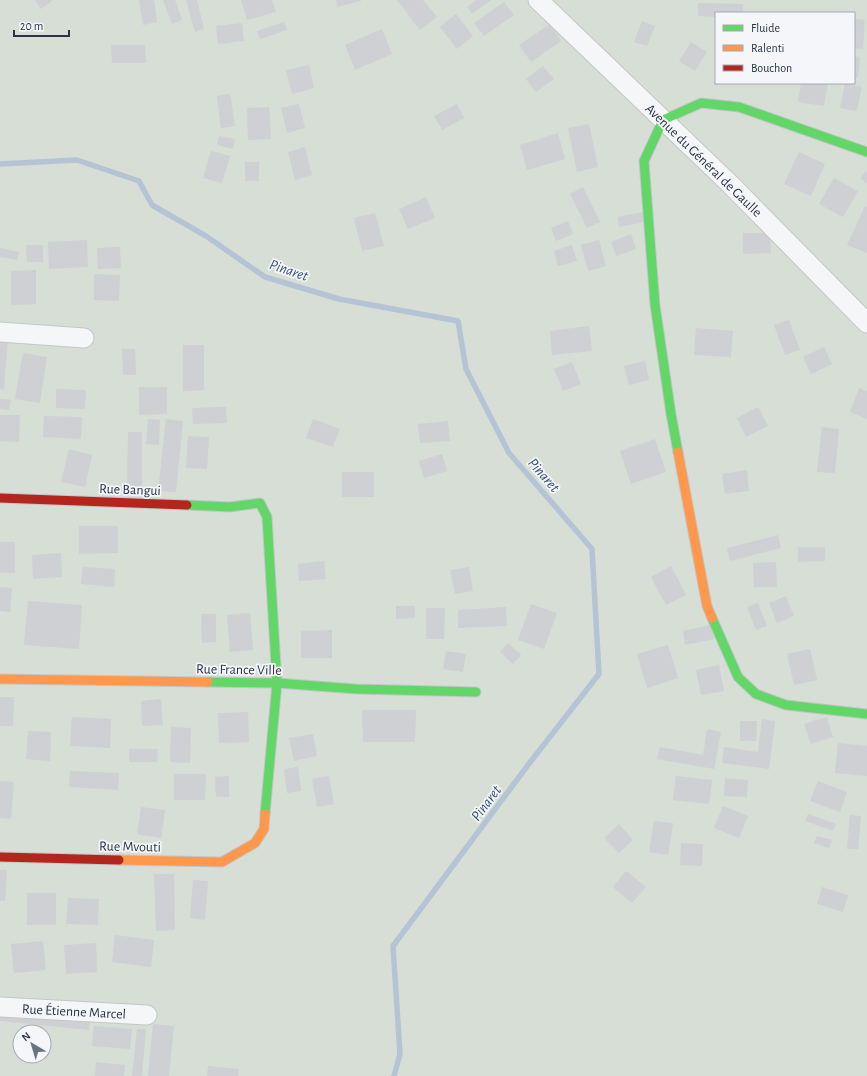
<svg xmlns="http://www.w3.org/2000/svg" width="867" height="1076" font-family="'Alegreya Sans',sans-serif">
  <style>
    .green { fill: #d6ded6; fill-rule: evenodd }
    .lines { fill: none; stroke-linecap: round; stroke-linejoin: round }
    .stream { stroke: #b4c4d5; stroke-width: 5.5 }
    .building { fill: #ced0d3 }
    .street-casing { stroke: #c4c6c8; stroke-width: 21 }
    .fast-casing { stroke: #c4c6c8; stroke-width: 11 }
    .slow-casing { stroke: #c4c6c8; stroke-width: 11 }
    .jam-casing { stroke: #c4c6c8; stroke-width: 11 }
    .street { stroke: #f5f6f7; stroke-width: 19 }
    .fast { stroke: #63d668; stroke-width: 9 }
    .slow { stroke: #ff974d; stroke-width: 9 }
    .jam { stroke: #b3261e; stroke-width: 9 }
    .labels { text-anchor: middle; stroke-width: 3.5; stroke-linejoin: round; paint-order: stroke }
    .street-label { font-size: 14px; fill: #2b3445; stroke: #f4f6f9 }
    .water-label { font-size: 15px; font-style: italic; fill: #34527a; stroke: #f4f6f9 }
  </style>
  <rect width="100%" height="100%" fill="#e6e8ea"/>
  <path class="green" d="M 0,0 L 867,0 L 867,1076 L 0,1076 ZM 716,13 L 854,13 L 854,83 L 716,83 ZM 20,1032 L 44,1032 L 44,1056 L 20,1056 Z"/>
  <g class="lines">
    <path class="stream" d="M 0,164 L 77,160 L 139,181 L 152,205 L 206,236 L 265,277 L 339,299 L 458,321 L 466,369 L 509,453 L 592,549 L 599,674 L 528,765 L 393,946 L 400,1054 L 394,1076"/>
  </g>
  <g class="building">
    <path d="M 35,0 L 53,0 L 41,9 Z"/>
    <path d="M 139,0 L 154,0 L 157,22 L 143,25 Z"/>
    <path d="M 163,0 L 175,0 L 182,20 L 172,24 Z"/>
    <path d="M 186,0 L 197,0 L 204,29 L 195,32 Z"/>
    <path d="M 241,0 L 272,0 L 276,12 L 247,20 Z"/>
    <path d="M 336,0 L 361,0 L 361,1 L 337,7 Z"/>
    <path d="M 397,0 L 423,0 L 437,17 L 420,30 Z"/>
    <path d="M 476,0 L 491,0 L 472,14 L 467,7 Z"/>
    <path d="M 504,2 L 514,15 L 484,36 L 474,23 Z"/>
    <path d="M 698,3 L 743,4 L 743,13 L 716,13 L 716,17 L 698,16 Z"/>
    <path d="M 456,14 L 473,36 L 457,49 L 440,27 Z"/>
    <path d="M 854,19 L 865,20 L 863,49 L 854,48 Z"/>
    <path d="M 642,21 L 655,26 L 647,46 L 634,42 Z"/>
    <path d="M 284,22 L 287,30 L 260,39 L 257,31 Z"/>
    <path d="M 242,23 L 244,41 L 218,44 L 216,26 Z"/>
    <path d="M 550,24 L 561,41 L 531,62 L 519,45 Z"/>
    <path d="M 382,29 L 392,54 L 355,70 L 345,45 Z"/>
    <path d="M 691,42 L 707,52 L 695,71 L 679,61 Z"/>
    <path d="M 111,45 L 145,45 L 146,63 L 112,63 Z"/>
    <path d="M 854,56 L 860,57 L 858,78 L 854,78 Z"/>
    <path d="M 309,65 L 314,88 L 292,94 L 286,70 Z"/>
    <path d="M 543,66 L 554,79 L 536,92 L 526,79 Z"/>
    <path d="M 801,83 L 828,83 L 824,106 L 798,102 Z"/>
    <path d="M 845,84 L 862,87 L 857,111 L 840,108 Z"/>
    <path d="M 230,94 L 235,126 L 221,128 L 217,96 Z"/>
    <path d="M 299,104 L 305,128 L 287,133 L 281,108 Z"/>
    <path d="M 457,104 L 464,118 L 442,130 L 434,116 Z"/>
    <path d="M 269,107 L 271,139 L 248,140 L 247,108 Z"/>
    <path d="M 589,124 L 598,167 L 577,172 L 568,128 Z"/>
    <path d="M 558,133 L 565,159 L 527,170 L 520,145 Z"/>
    <path d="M 219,136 L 235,139 L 233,149 L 217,145 Z"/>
    <path d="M 305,147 L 312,175 L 295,180 L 288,152 Z"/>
    <path d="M 211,151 L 230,156 L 222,183 L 203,178 Z"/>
    <path d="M 799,152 L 825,164 L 811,196 L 784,184 Z"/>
    <rect x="245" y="162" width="14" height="19"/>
    <path d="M 867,170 L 867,184 L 860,178 Z"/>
    <path d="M 834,178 L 858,191 L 843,217 L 819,204 Z"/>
    <path d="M 583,187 L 600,222 L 587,228 L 570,194 Z"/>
    <path d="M 426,197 L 435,218 L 408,229 L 399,209 Z"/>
    <path d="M 865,206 L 867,207 L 867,253 L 847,245 Z"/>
    <path d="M 644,212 L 645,222 L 619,227 L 618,217 Z"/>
    <path d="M 375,213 L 384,246 L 362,251 L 354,218 Z"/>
    <path d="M 568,221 L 573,234 L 556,241 L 551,228 Z"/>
    <path d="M 743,233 L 770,233 L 771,253 L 743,254 Z"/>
    <path d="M 631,234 L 636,249 L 616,256 L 611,242 Z"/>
    <path d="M 87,240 L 88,267 L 49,269 L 48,242 Z"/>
    <path d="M 599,240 L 606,266 L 588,271 L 581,245 Z"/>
    <path d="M 26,245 L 43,245 L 43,262 L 27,262 Z"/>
    <path d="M 572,245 L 577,261 L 558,266 L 554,251 Z"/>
    <path d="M 120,247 L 121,268 L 98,269 L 97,248 Z"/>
    <path d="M 0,248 L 19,252 L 17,260 L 0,257 Z"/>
    <path d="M 36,270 L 36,304 L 11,305 L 11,271 Z"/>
    <path d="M 94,274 L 120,275 L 119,301 L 94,300 Z"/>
    <path d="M 789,320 L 800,350 L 785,355 L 774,325 Z"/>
    <path d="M 589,326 L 592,351 L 552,355 L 550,331 Z"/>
    <path d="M 696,328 L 733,331 L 731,357 L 694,355 Z"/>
    <path d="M 0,336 L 8,337 L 4,390 L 0,389 Z"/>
    <path d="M 183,345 L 204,345 L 204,390 L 183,391 Z"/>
    <path d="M 824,347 L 832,364 L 811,374 L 803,357 Z"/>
    <path d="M 122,349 L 135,349 L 136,375 L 123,375 Z"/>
    <path d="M 23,353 L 47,357 L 40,403 L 15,399 Z"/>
    <path d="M 645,361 L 649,380 L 629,385 L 624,366 Z"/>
    <path d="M 572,362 L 581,384 L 563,391 L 554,369 Z"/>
    <path d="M 139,387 L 167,387 L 167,414 L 139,415 Z"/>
    <path d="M 859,388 L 867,391 L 867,419 L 850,412 Z"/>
    <path d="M 56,389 L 86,390 L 85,409 L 56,408 Z"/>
    <path d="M 0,399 L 11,400 L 9,410 L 0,409 Z"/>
    <path d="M 226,407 L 227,423 L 193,424 L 192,408 Z"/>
    <path d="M 758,407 L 768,426 L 746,437 L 737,418 Z"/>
    <path d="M 0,415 L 20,415 L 19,442 L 0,441 Z"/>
    <path d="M 44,416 L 82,417 L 81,439 L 43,437 Z"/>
    <path d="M 148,419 L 160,420 L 159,445 L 146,444 Z"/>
    <path d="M 166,419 L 183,421 L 176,492 L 158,491 Z"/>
    <path d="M 313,419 L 340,429 L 333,447 L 306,438 Z"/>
    <path d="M 448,421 L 450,441 L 420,443 L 418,424 Z"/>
    <path d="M 822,427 L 839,429 L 835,473 L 817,472 Z"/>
    <path d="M 128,432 L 142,432 L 142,491 L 127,491 Z"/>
    <path d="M 188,436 L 209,437 L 207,469 L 186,468 Z"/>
    <path d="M 655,439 L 666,472 L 631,484 L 620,451 Z"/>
    <path d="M 69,449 L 92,455 L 85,487 L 61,482 Z"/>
    <path d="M 442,454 L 447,471 L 424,478 L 419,461 Z"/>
    <path d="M 747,470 L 749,491 L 725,494 L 722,474 Z"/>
    <rect x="342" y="472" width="32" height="25"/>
    <path d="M 79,526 L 118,526 L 118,553 L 79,554 Z"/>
    <path d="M 778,535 L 781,548 L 730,561 L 727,548 Z"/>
    <rect x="0" y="542" width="15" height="31"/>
    <path d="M 798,547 L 825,547 L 825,561 L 798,562 Z"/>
    <path d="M 61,553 L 62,577 L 33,579 L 32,555 Z"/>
    <path d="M 324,561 L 326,579 L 299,581 L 298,564 Z"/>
    <path d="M 776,562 L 777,587 L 754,587 L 753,563 Z"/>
    <path d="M 671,566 L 686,595 L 666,605 L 651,577 Z"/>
    <path d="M 83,567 L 115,569 L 114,587 L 81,584 Z"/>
    <path d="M 469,567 L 473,591 L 455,594 L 450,570 Z"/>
    <path d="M 0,587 L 12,588 L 10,612 L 0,611 Z"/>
    <path d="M 786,596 L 794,616 L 777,623 L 769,603 Z"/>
    <path d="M 28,601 L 82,605 L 79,649 L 24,645 Z"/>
    <path d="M 758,603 L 767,626 L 756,630 L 747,607 Z"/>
    <path d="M 531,604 L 557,613 L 544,649 L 518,640 Z"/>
    <path d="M 396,606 L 415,606 L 415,618 L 396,619 Z"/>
    <path d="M 506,607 L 507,626 L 458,628 L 458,610 Z"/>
    <path d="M 426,608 L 445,608 L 444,639 L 426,639 Z"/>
    <path d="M 250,613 L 253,650 L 230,652 L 227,615 Z"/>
    <path d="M 201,614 L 216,614 L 216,642 L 202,643 Z"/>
    <path d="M 711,625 L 714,639 L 685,645 L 683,631 Z"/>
    <path d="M 332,630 L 332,658 L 301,658 L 301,631 Z"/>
    <path d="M 508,643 L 521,655 L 513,664 L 500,652 Z"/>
    <path d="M 668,645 L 678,678 L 647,688 L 637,654 Z"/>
    <path d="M 810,649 L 817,680 L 794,685 L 787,654 Z"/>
    <path d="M 446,651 L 466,654 L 463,672 L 443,669 Z"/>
    <path d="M 719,665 L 724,691 L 701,695 L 696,670 Z"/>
    <path d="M 0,697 L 14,697 L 13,726 L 0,726 Z"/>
    <path d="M 161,699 L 163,725 L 142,726 L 141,701 Z"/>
    <path d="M 362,710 L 416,710 L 415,742 L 363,742 Z"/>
    <path d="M 248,712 L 249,742 L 219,743 L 218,713 Z"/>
    <path d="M 72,717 L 111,719 L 110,748 L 70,746 Z"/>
    <path d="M 827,717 L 833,737 L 811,744 L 804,724 Z"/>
    <path d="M 762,719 L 775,721 L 769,769 L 722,763 L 724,747 L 758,752 Z"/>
    <path d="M 740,721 L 757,721 L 756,741 L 740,741 Z"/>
    <path d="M 171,727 L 191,728 L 190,763 L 170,762 Z"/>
    <path d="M 707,729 L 721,732 L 714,769 L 657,759 L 660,747 L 703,755 Z"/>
    <path d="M 28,731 L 51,732 L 50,761 L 26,759 Z"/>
    <path d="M 313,734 L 317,756 L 294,761 L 289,738 Z"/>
    <path d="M 838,743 L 867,746 L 867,776 L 835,773 Z"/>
    <path d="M 129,749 L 158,749 L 157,762 L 129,762 Z"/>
    <path d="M 298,767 L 301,791 L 287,793 L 284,769 Z"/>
    <path d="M 70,771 L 119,773 L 118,790 L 69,787 Z"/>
    <path d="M 174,774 L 206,774 L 205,800 L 174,800 Z"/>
    <path d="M 229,776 L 229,797 L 216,797 L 215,777 Z"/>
    <path d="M 329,776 L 334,804 L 317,807 L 312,779 Z"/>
    <path d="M 676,776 L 712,780 L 709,804 L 673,800 Z"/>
    <path d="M 725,778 L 748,780 L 747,797 L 724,796 Z"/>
    <path d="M 0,781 L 14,782 L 11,819 L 0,818 Z"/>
    <path d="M 818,781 L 847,792 L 840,812 L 810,801 Z"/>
    <path d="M 723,806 L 748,816 L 739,838 L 714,828 Z"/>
    <path d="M 141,807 L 165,810 L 161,838 L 137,834 Z"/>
    <path d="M 808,814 L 836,824 L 833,831 L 805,821 Z"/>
    <path d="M 850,815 L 861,816 L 858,849 L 847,849 Z"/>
    <path d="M 654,821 L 673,823 L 668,855 L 649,852 Z"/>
    <path d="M 619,824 L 633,840 L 619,853 L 604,838 Z"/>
    <path d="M 817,836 L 832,840 L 829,848 L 814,843 Z"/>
    <path d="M 681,843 L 703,844 L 702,866 L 680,865 Z"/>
    <path d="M 0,870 L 7,870 L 5,901 L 0,901 Z"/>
    <path d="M 626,871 L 646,887 L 632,903 L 613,887 Z"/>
    <path d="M 154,874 L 174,874 L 175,930 L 156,931 Z"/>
    <path d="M 193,880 L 208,881 L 205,920 L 190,918 Z"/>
    <path d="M 822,887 L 848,895 L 843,912 L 817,904 Z"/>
    <rect x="27" y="893" width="29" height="32"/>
    <path d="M 68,898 L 99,899 L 98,925 L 66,924 Z"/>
    <path d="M 115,935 L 154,940 L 151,967 L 112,962 Z"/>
    <path d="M 43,941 L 46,970 L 14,973 L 11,944 Z"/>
    <path d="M 96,943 L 97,972 L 66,974 L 64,945 Z"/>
    <path d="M 0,1012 L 90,1020 L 89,1030 L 0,1021 Z"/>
    <path d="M 153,1024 L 174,1026 L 169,1076 L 148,1076 Z"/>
    <path d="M 94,1026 L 132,1029 L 130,1049 L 92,1046 Z"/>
    <path d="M 137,1029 L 146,1029 L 142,1076 L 132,1076 Z"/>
    <path d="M 96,1062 L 125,1065 L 124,1076 L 95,1076 Z"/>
    <path d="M 208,1066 L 239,1069 L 238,1076 L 207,1076 Z"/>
  </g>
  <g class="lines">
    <defs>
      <g id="street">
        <path d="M 538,0 L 731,185 L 867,323"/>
        <path d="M 0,332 L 84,338"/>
        <path d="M 0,1007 L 147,1015"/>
      </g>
      <g id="fast">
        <path d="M 678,452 L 671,414 L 655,305 L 644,161 L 663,120 L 701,103 L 739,107 L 867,152"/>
        <path d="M 187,505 L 230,507 L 260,503 L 267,517 L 277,683 L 265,814"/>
        <path d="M 712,618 L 738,677 L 756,694 L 786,705 L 867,714"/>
        <path d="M 208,682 L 277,683 L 356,689 L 476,692"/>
      </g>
      <g id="slow">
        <path d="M 678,452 L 707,606 L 712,618"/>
        <path d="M 0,679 L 208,682"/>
        <path d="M 119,860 L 222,862 L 255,843 L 264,829 L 265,814"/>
      </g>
      <g id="jam">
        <path d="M 0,498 L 187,505"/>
        <path d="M 0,857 L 119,860"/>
      </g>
    </defs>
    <use href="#street" class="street-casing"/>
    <use href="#fast" class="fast-casing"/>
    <use href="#slow" class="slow-casing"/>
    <use href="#jam" class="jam-casing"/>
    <use href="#street" class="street"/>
    <use href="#fast" class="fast"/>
    <use href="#slow" class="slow"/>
    <use href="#jam" class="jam"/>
  </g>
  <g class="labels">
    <g class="street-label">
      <text transform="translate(704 160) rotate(44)" y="5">Avenue du Général de Gaulle</text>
      <text transform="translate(130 489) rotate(2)" y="5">Rue Bangui</text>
      <text transform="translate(239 669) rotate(1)" y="5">Rue France Ville</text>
      <text transform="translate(130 846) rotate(1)" y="5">Rue Mvouti</text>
      <text transform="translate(74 1011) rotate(3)" y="5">Rue Étienne Marcel</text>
    </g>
    <g class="water-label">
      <text transform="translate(289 270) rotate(19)" y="5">Pinaret</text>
      <text transform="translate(544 475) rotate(49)" y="5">Pinaret</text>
      <text transform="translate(486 803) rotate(-53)" y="5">Pinaret</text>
    </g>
  </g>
  <rect x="715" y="12" width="140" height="72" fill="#f4f6f9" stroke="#a4a8b1"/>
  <rect x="723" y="25" width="20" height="6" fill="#63d668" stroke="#a4a8b1"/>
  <text x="751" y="32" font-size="12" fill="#2b3445">Fluide</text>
  <rect x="723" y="45" width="20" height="6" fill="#ff974d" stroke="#a4a8b1"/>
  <text x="751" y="52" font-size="12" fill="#2b3445">Ralenti</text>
  <rect x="723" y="65" width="20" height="6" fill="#b3261e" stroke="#a4a8b1"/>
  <text x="751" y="72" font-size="12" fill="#2b3445">Bouchon</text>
  <g transform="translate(32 1044) rotate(322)"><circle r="19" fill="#f4f6f9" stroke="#a4a8b1"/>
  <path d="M0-3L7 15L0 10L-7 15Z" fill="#6c737f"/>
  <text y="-6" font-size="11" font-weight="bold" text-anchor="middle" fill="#2b3445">N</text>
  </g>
  <path d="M14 30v6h55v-6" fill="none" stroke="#2b3445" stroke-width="2"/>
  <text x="20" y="30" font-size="12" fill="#2b3445" stroke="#f4f6f9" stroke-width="3" paint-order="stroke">20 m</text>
</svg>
